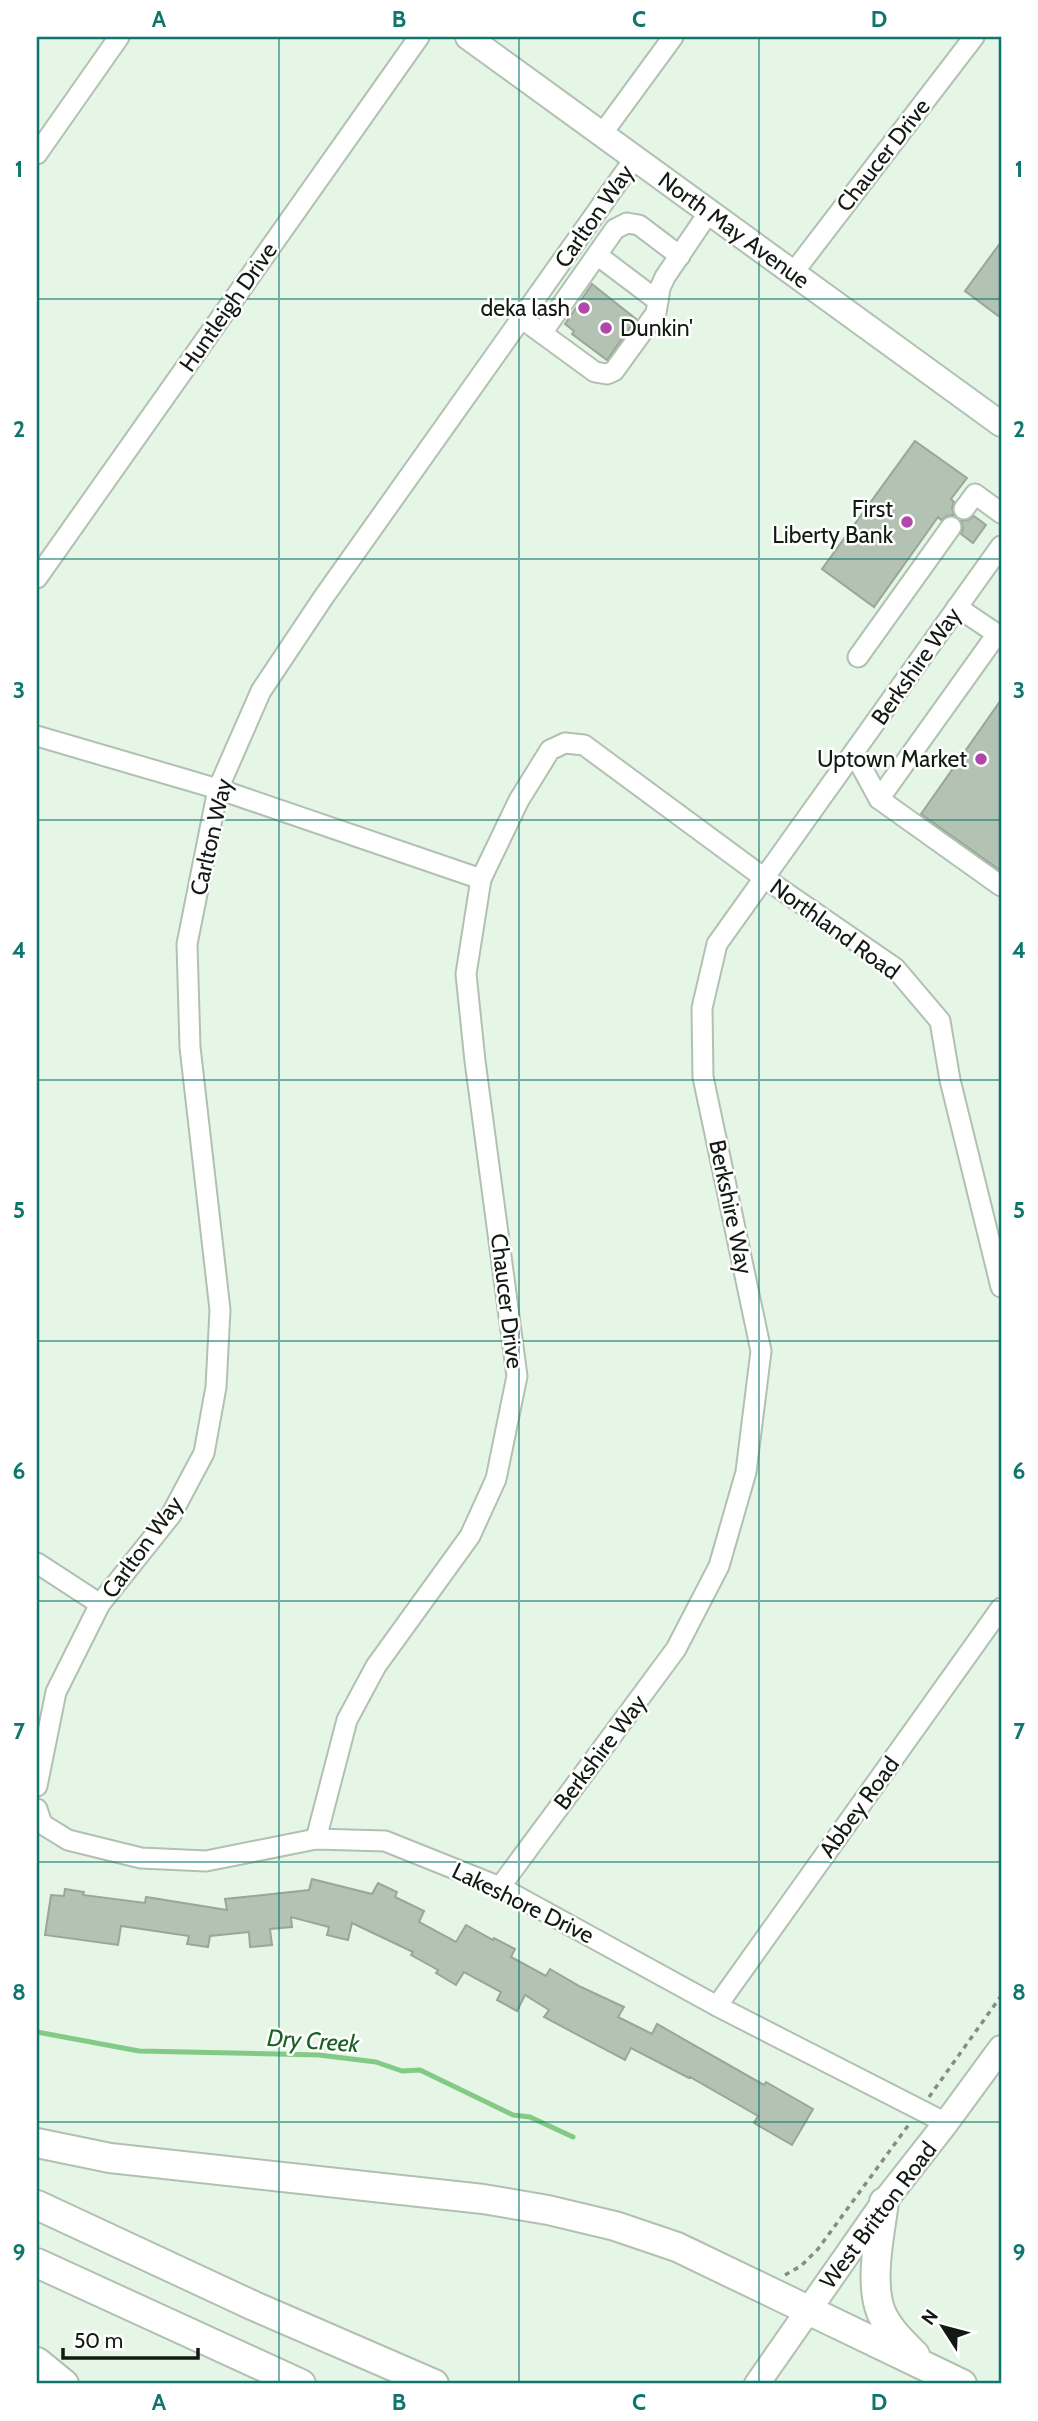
<svg xmlns="http://www.w3.org/2000/svg" width="1038" height="2421" font-family="Cabin,sans-serif">
  <style>
    .lines { fill: none; stroke-linecap: round; stroke-linejoin: round }
    .stream { stroke: #83ca86; stroke-width: 5 }
    .building { fill: #b3c2b3; stroke: #98a798; stroke-width: 2 }
    .minor-casing { stroke: #b1c1b1; stroke-width: 23 }
    .major-casing { stroke: #b1c1b1; stroke-width: 28 }
    .highway-casing { stroke: #b1c1b1; stroke-width: 32 }
    .path { stroke: #848f84; stroke-width: 3.5; stroke-dasharray: 5 5; stroke-linecap: butt }
    .minor { stroke: #fff; stroke-width: 19 }
    .major { stroke: #fff; stroke-width: 24 }
    .highway { stroke: #fff; stroke-width: 28 }
    .grid { fill: none; stroke: #0f766e; stroke-width: 2; stroke-opacity: 0.55 }
    .poi-dot { fill: #b048ab; stroke: #fff; stroke-width: 2.5 }
    .labels { text-anchor: middle; stroke-width: 5; stroke-linejoin: round; paint-order: stroke }
    .street-label { font-size: 23px; fill: #131913; stroke: #fff }
    .poi-label { font-size: 23px; fill: #131913; stroke: #fff; text-anchor: end }
    .water-label { font-size: 24px; font-style: italic; fill: #176122; stroke: #fff }
    .neatline { fill: none; stroke: #0f766e; stroke-width: 2.5 }
    .grid-label { font-size: 23px; text-anchor: middle; font-weight: bold; fill: #0f766e }
  </style>
  <rect width="100%" height="100%" fill="#e6f6e6"/>
  <g class="lines">
    <path class="stream" d="M 37,2032 L 139,2051 L 319,2055 L 376,2062 L 402,2071 L 420,2070 L 513,2115 L 530,2117 L 573,2137"/>
  </g>
  <g class="building">
    <path d="M 1001,242 L 1001,318 L 965,291 Z"/>
    <path d="M 592,284 L 636,319 L 607,360 L 572,334 L 574,331 L 565,324 Z"/>
    <path d="M 915,441 L 967,478 L 951,499 L 954,502 L 952,508 L 954,515 L 947,516 L 941,520 L 938,517 L 874,607 L 822,569 Z"/>
    <path d="M 974,516 L 986,525 L 973,543 L 961,534 L 963,528 L 961,521 L 968,520 Z"/>
    <path d="M 1001,700 L 1001,871 L 921,814 Z"/>
    <path d="M 312,1879 L 372,1894 L 378,1883 L 397,1892 L 395,1897 L 424,1911 L 419,1922 L 456,1942 L 466,1925 L 493,1940 L 494,1938 L 515,1949 L 511,1957 L 546,1976 L 550,1969 L 581,1987 L 624,2007 L 618,2017 L 652,2034 L 657,2024 L 764,2085 L 766,2082 L 813,2109 L 792,2145 L 754,2123 L 758,2116 L 690,2077 L 689,2078 L 631,2048 L 625,2060 L 544,2017 L 549,2010 L 525,1995 L 517,2011 L 497,2000 L 501,1992 L 464,1972 L 456,1985 L 436,1973 L 438,1970 L 411,1955 L 413,1952 L 352,1923 L 348,1940 L 327,1935 L 329,1927 L 291,1917 L 292,1927 L 270,1929 L 272,1945 L 250,1947 L 249,1932 L 210,1936 L 208,1947 L 187,1944 L 189,1936 L 121,1926 L 118,1945 L 45,1935 L 51,1895 L 64,1896 L 65,1889 L 84,1892 L 83,1895 L 145,1903 L 146,1897 L 227,1910 L 225,1899 L 309,1890 Z"/>
  </g>
  <g class="lines">
    <defs>
      <g id="minor">
        <path d="M 602,134 L 673,37"/>
        <path d="M 37,154 L 119,37"/>
        <path d="M 597,255 L 658,301"/>
        <path d="M 793,273 L 974,37"/>
        <path d="M 521,318 L 595,372 L 607,374 L 614,371 L 656,313 L 660,288 L 665,277 L 709,212"/>
        <path d="M 542,333 L 615,229 L 627,223 L 639,225 L 680,256"/>
        <path d="M 964,509 L 975,494 L 1001,513"/>
        <path d="M 37,578 L 419,37"/>
        <path d="M 858,657 L 951,527"/>
        <path d="M 37,736 L 218,789 L 481,879"/>
        <path d="M 854,753 L 879,799 L 1001,886"/>
        <path d="M 879,799 L 997,634 L 957,607"/>
        <path d="M 37,1563 L 100,1604 L 56,1692 L 37,1786"/>
        <path d="M 100,1604 L 171,1515 L 204,1453 L 216,1387 L 220,1310 L 190,1047 L 187,944 L 218,789 L 261,691 L 323,598 L 635,158"/>
        <path d="M 37,1809 L 42,1824 L 68,1840 L 141,1858 L 206,1861 L 316,1839 L 385,1841 L 500,1887 L 717,2006 L 946,2123"/>
        <path d="M 316,1839 L 347,1720 L 376,1666 L 470,1536 L 496,1479 L 517,1376 L 475,1061 L 466,974 L 481,879 L 519,800 L 550,750 L 565,743 L 584,745 L 763,877 L 895,968 L 940,1021 L 950,1080 L 1001,1287"/>
        <path d="M 500,1887 L 676,1649 L 719,1566 L 746,1472 L 761,1351 L 703,1077 L 702,1008 L 717,944 L 1001,546"/>
        <path d="M 717,2006 L 1001,1608"/>
      </g>
      <g id="major">
        <path d="M 468,37 L 1001,424"/>
        <path d="M 757,2384 L 884,2202 L 946,2123 L 1001,2048"/>
      </g>
      <g id="highway">
        <path d="M 37,2143 L 110,2158 L 483,2199 L 548,2210 L 615,2226 L 677,2247 L 962,2384"/>
        <path d="M 884,2202 C 880,2233 869,2282 881,2312 C 888,2329 902,2342 915,2355"/>
        <path d="M 37,2205 L 254,2306 L 434,2384"/>
        <path d="M 37,2263 L 301,2384"/>
        <path d="M 37,2362 L 64,2384"/>
      </g>
    </defs>
    <use href="#minor" class="minor-casing"/>
    <use href="#major" class="major-casing"/>
    <use href="#highway" class="highway-casing"/>
    <g class="path">
      <path d="M 929,2097 L 1001,1996"/>
      <path d="M 785,2275 L 801,2266 L 818,2249 L 910,2123"/>
    </g>
    <use href="#minor" class="minor"/>
    <use href="#major" class="major"/>
    <use href="#highway" class="highway"/>
  </g>
  <path class="grid" d="M 279,37 L 279,2384M 519,37 L 519,2384M 759,37 L 759,2384M 37,299 L 1001,299M 37,559 L 1001,559M 37,820 L 1001,820M 37,1080 L 1001,1080M 37,1341 L 1001,1341M 37,1601 L 1001,1601M 37,1862 L 1001,1862M 37,2122 L 1001,2122"/>
  <g class="poi-dot">
    <circle cx="584" cy="308" r="7"/>
    <circle cx="606" cy="328" r="7"/>
    <circle cx="907" cy="522" r="7"/>
    <circle cx="981" cy="759" r="7"/>
  </g>
  <g class="labels">
    <g class="street-label">
      <text transform="translate(883 155) rotate(-52)" y="8">Chaucer Drive</text>
      <text transform="translate(594 216) rotate(-55)" y="8">Carlton Way</text>
      <text transform="translate(734 230) rotate(36)" y="8">North May Avenue</text>
      <text transform="translate(228 307) rotate(-55)" y="8">Huntleigh Drive</text>
      <text transform="translate(916 666) rotate(-55)" y="8">Berkshire Way</text>
      <text transform="translate(211 837) rotate(-77)" y="8">Carlton Way</text>
      <text transform="translate(835 929) rotate(36)" y="8">Northland Road</text>
      <text transform="translate(731 1207) rotate(78)" y="8">Berkshire Way</text>
      <text transform="translate(507 1301) rotate(83)" y="8">Chaucer Drive</text>
      <text transform="translate(142 1547) rotate(-54)" y="8">Carlton Way</text>
      <text transform="translate(600 1752) rotate(-53)" y="8">Berkshire Way</text>
      <text transform="translate(859 1807) rotate(-54)" y="8">Abbey Road</text>
      <text transform="translate(523 1903) rotate(26)" y="8">Lakeshore Drive</text>
      <text transform="translate(878 2215) rotate(-53)" y="8">West Britton Road</text>
    </g>
    <g class="poi-label">
      <text x="570" y="316">deka lash</text>
      <text x="620" y="336" text-anchor="start">Dunkin'</text>
      <text x="893" y="517">First<tspan x="893" dy="26">Liberty Bank</tspan></text>
      <text x="967" y="767">Uptown Market</text>
    </g>
    <g class="water-label">
      <text transform="translate(313 2041) rotate(4)" y="8">Dry Creek</text>
    </g>
  </g>
  <rect width="1038" height="2421" fill="none" stroke="#ffffff" stroke-width="77"/>
  <g transform="translate(943 2327) rotate(306)" stroke="#ffffff" stroke-width="5" paint-order="stroke">
  <path d="M0-5L12 26L0 18L-12 26Z" fill="#131913"/>
  <text y="-10" font-size="19" font-weight="bold" text-anchor="middle" fill="#131913">N</text>
  </g>
  <path d="M63 2348v10h135v-10" fill="none" stroke="#131913" stroke-width="3.5"/>
  <text x="74" y="2348" font-size="21" fill="#131913" stroke="#ffffff" stroke-width="5" paint-order="stroke">50 m</text>
  <rect x="38" y="38" width="962" height="2344" class="neatline"/>
  <g class="grid-label">
    <text x="159" y="27">A</text>
    <text x="399" y="27">B</text>
    <text x="639" y="27">C</text>
    <text x="879" y="27">D</text>
    <text x="19" y="177">1</text>
    <text x="1019" y="177">1</text>
    <text x="19" y="437">2</text>
    <text x="1019" y="437">2</text>
    <text x="19" y="698">3</text>
    <text x="1019" y="698">3</text>
    <text x="19" y="958">4</text>
    <text x="1019" y="958">4</text>
    <text x="19" y="1218">5</text>
    <text x="1019" y="1218">5</text>
    <text x="19" y="1479">6</text>
    <text x="1019" y="1479">6</text>
    <text x="19" y="1739">7</text>
    <text x="1019" y="1739">7</text>
    <text x="19" y="2000">8</text>
    <text x="1019" y="2000">8</text>
    <text x="19" y="2260">9</text>
    <text x="1019" y="2260">9</text>
    <text x="159" y="2410">A</text>
    <text x="399" y="2410">B</text>
    <text x="639" y="2410">C</text>
    <text x="879" y="2410">D</text>
  </g>
</svg>
